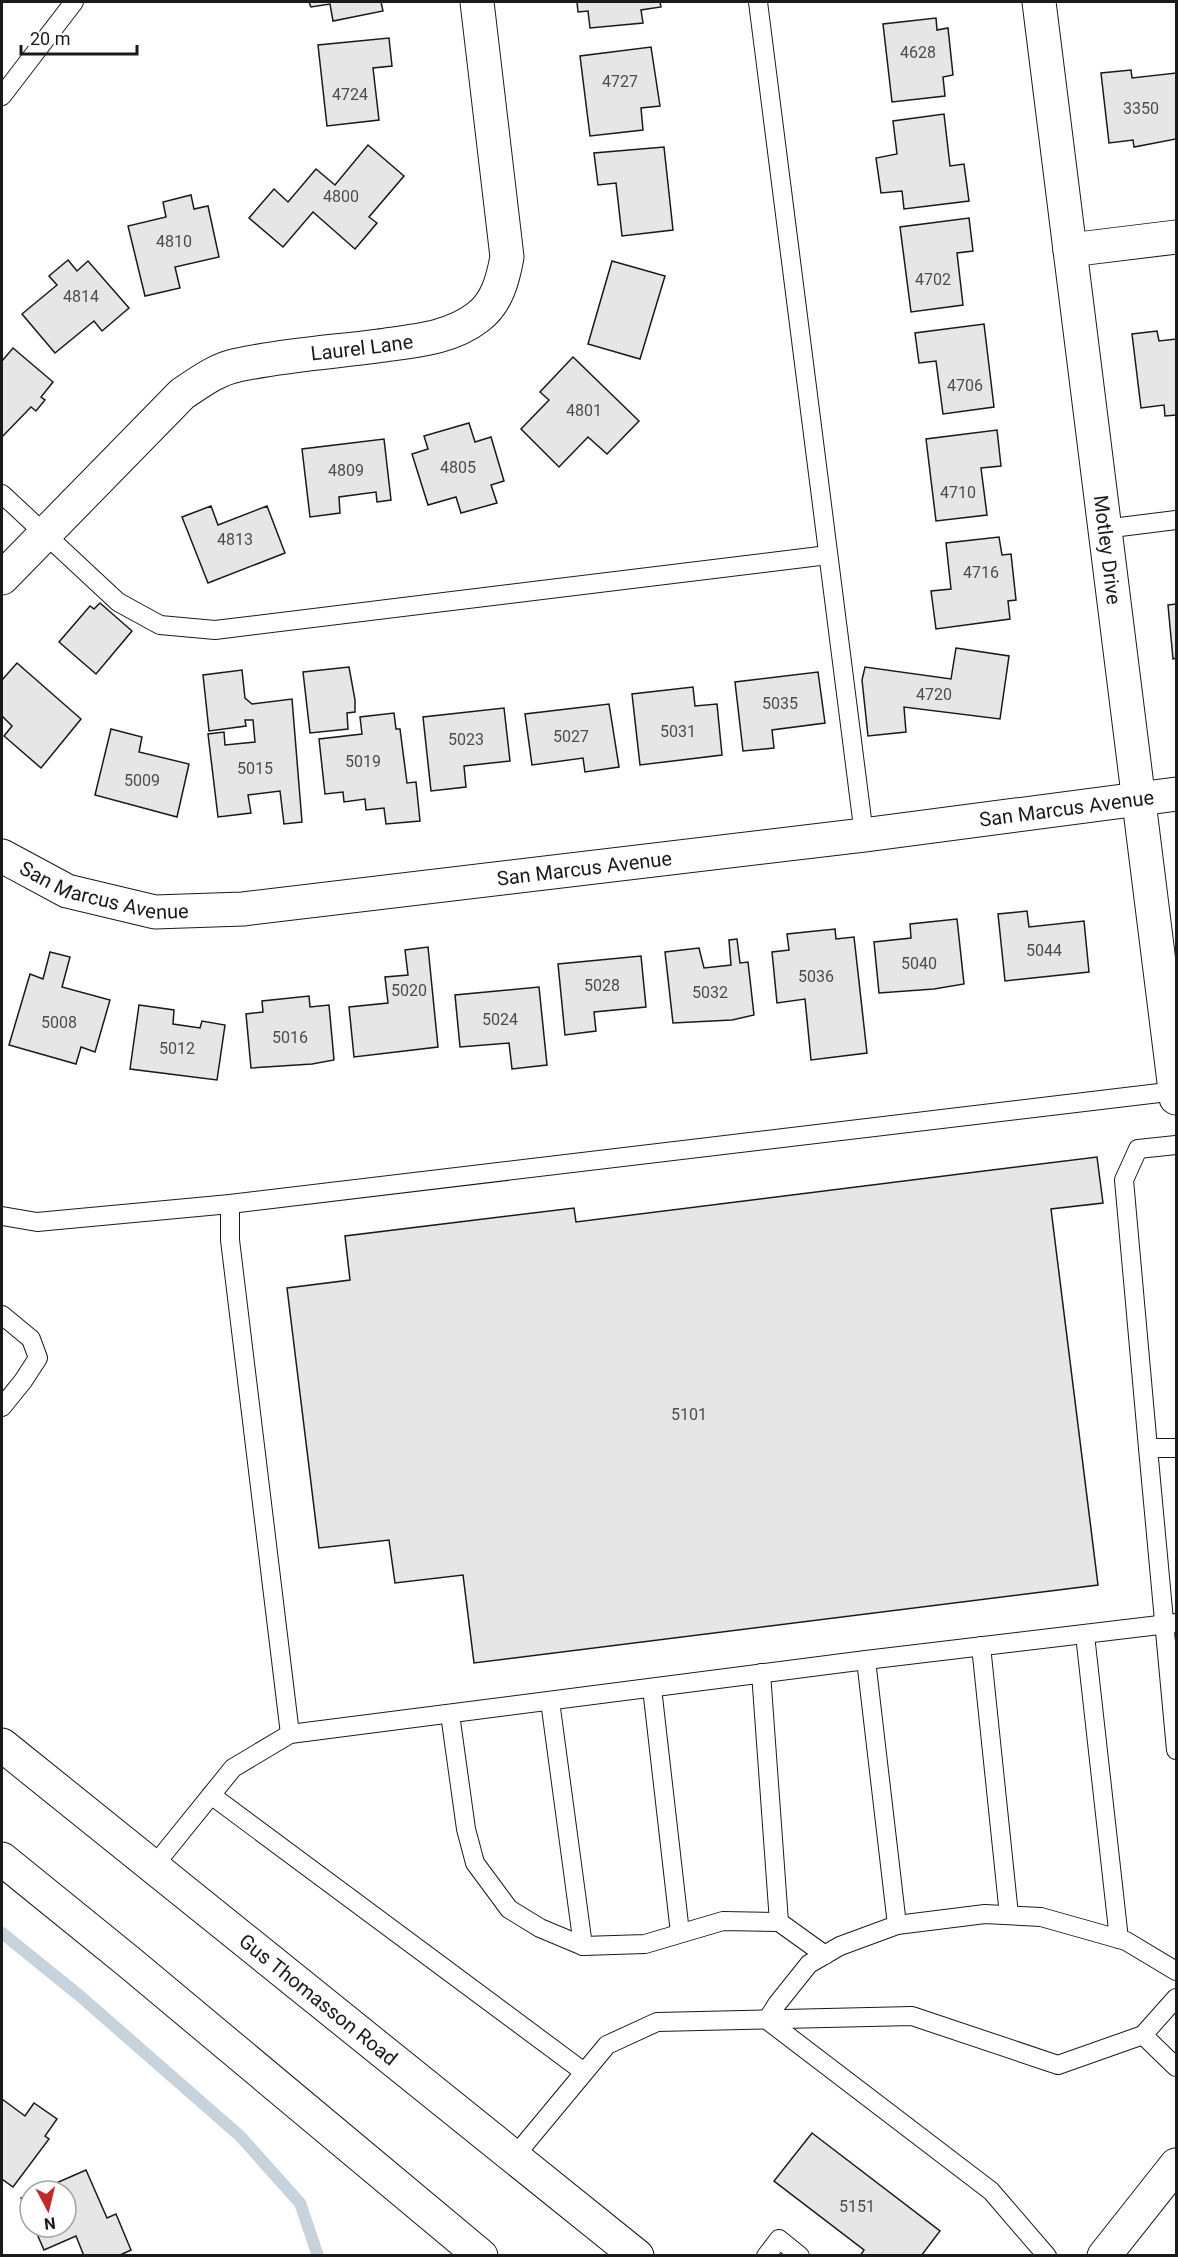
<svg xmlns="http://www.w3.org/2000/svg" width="1178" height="2257" font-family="Roboto,sans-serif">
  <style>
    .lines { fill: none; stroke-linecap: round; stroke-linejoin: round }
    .stream { stroke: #c6d2dc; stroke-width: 12 }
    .building { fill: #e6e6e6; stroke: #1a1a1a; stroke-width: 1.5 }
    .service-casing { stroke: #1a1a1a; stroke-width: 20 }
    .minor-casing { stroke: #1a1a1a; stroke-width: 35 }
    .tertiary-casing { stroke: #1a1a1a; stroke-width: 35 }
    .secondary-casing { stroke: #1a1a1a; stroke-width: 35 }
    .service { stroke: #fff; stroke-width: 18 }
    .minor { stroke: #fff; stroke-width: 33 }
    .tertiary { stroke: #fff; stroke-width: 33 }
    .secondary { stroke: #fff; stroke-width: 33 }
    .labels { text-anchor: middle; stroke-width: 4.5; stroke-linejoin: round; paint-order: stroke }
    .number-label { font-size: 16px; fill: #4d4d4d }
    .street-label { font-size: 20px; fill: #1a1a1a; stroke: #fff }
  </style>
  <rect width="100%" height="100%" fill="#fff"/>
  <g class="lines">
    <path class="stream" d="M 2,1933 L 80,1996 L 240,2136 L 300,2203 L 318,2256"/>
  </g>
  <g class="building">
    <path d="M 309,2 L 381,2 L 383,11 L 333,21 L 330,4 L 311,7 Z"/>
    <path d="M 577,2 L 660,2 L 661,7 L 641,10 L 643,23 L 590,28 L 588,11 L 578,12 Z"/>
    <path d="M 936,18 L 937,30 L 948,28 L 953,75 L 943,77 L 945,96 L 892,102 L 883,24 Z"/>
    <path d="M 389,38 L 392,66 L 373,68 L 379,120 L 327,126 L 318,45 Z"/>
    <path d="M 651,47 L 660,106 L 641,108 L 643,130 L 590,136 L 580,56 Z"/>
    <path d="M 1131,70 L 1132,78 L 1176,73 L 1176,139 L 1134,147 L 1133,140 L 1109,143 L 1101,73 Z"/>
    <path d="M 944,114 L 950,166 L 964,164 L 969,201 L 904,209 L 902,191 L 881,193 L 876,158 L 897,154 L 893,121 Z"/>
    <path d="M 368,145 L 404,176 L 369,217 L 377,223 L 355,249 L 313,212 L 283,247 L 249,218 L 274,189 L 288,202 L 316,169 L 335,185 Z"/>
    <path d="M 664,147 L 673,230 L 622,236 L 616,183 L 598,185 L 594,153 Z"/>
    <path d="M 191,195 L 194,209 L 208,206 L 219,257 L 175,267 L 180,288 L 145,296 L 128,226 L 166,217 L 163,202 Z"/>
    <path d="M 969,218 L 973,251 L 957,253 L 963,305 L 911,312 L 900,227 Z"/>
    <path d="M 68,260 L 77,271 L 88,261 L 129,308 L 102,331 L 94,321 L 55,353 L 22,314 L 57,285 L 49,276 Z"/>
    <path d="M 612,261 L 665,276 L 640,359 L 588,344 Z"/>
    <path d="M 984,324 L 994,407 L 943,414 L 936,361 L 919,363 L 915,333 Z"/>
    <path d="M 1157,331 L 1159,341 L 1176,339 L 1176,415 L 1165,416 L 1164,405 L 1141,408 L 1132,334 Z"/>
    <path d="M 13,348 L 53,382 L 41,397 L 45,400 L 36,411 L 31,407 L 2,437 L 2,361 Z"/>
    <path d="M 573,357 L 639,421 L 607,454 L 588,437 L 559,467 L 521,429 L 549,400 L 540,392 Z"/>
    <path d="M 469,423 L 475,442 L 491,437 L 504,481 L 491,485 L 497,503 L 461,513 L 456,497 L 428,505 L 412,454 L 428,449 L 424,436 Z"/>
    <path d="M 997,430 L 1001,466 L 981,468 L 987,515 L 936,521 L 926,439 Z"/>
    <path d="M 384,439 L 391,500 L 377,502 L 376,492 L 339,497 L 340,513 L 310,517 L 302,449 Z"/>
    <path d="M 211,506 L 218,525 L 267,506 L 285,553 L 208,583 L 182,517 Z"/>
    <path d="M 999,537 L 1002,555 L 1011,554 L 1016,600 L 1008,601 L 1010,619 L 936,629 L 931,591 L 951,589 L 946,543 Z"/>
    <path d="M 100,603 L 132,631 L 96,674 L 59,642 L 90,606 L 94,609 Z"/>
    <path d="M 1176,604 L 1176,658 L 1173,659 L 1168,605 Z"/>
    <path d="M 956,648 L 1009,656 L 1000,719 L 904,707 L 906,732 L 868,736 L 862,680 L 865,667 L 951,679 Z"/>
    <path d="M 17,663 L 81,719 L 41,768 L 4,736 L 12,726 L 2,716 L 2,680 Z"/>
    <path d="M 349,667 L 355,700 L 355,712 L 347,713 L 348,729 L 310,733 L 303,672 Z"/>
    <path d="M 242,670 L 245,698 L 252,704 L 292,699 L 302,822 L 284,824 L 280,791 L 248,795 L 251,813 L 218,817 L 208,734 L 224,732 L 225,745 L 255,742 L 253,720 L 245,720 L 246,726 L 209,731 L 203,675 Z"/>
    <path d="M 818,672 L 825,723 L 772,730 L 774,748 L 743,751 L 735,682 Z"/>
    <path d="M 693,687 L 695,706 L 717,704 L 722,755 L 640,765 L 632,694 Z"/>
    <path d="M 609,704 L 619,767 L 585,772 L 583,758 L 532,765 L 525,714 Z"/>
    <path d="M 504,708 L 510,761 L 464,766 L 466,787 L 431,791 L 423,717 Z"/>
    <path d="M 394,713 L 396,729 L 400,729 L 407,783 L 416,782 L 420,821 L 386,824 L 384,808 L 366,810 L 365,799 L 344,802 L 343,792 L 325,794 L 319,739 L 362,734 L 360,717 Z"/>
    <path d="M 111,729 L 142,737 L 139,752 L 189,764 L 177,817 L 95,795 Z"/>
    <path d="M 1027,911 L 1029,927 L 1084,921 L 1089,972 L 1005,981 L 998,914 Z"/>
    <path d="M 957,919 L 964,984 L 934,989 L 879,993 L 874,942 L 911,938 L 910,924 Z"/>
    <path d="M 835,929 L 836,939 L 854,937 L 867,1053 L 811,1060 L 805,999 L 777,1003 L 772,952 L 789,950 L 787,934 Z"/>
    <path d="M 737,939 L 740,963 L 748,962 L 754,1015 L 732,1020 L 673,1023 L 665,952 L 699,948 L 704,968 L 731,965 L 729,940 Z"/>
    <path d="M 428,947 L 438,1047 L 354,1057 L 349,1007 L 388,1003 L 385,977 L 408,975 L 405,950 Z"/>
    <path d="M 50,952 L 70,957 L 62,987 L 110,1000 L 95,1052 L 81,1047 L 76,1064 L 9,1045 L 30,974 L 43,979 Z"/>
    <path d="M 641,956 L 646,1007 L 594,1012 L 596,1031 L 565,1035 L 558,964 Z"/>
    <path d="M 539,987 L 547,1065 L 512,1069 L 509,1043 L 460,1047 L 455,995 Z"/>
    <path d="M 309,996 L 310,1007 L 329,1005 L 334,1060 L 312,1064 L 251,1068 L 246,1014 L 263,1012 L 262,1001 Z"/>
    <path d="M 139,1005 L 174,1010 L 173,1024 L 200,1028 L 202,1021 L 225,1025 L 217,1080 L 130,1069 Z"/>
    <path d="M 1097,1157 L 1103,1203 L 1051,1209 L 1098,1585 L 474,1663 L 463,1575 L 395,1583 L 389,1540 L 319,1548 L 287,1288 L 350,1280 L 345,1236 L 574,1208 L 576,1222 Z"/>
    <path d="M 2,2099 L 25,2116 L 34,2103 L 57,2119 L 45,2136 L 49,2139 L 13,2187 L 2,2179 Z"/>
    <path d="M 812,2133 L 940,2231 L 921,2256 L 860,2256 L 864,2250 L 774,2181 Z"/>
    <path d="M 86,2170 L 107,2218 L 116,2214 L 131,2250 L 118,2256 L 84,2256 L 76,2236 L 44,2250 L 34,2227 L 66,2227 L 66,2191 L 38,2191 Z"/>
    <path d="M 30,2195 L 30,2218 L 21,2198 Z"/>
  </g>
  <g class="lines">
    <defs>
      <g id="service">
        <path d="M 758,2 L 864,835"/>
        <path d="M 2,96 L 74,2"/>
        <path d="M 2,494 L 118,602 L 160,625 L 215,630 L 828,555"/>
        <path d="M 1104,529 L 1176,520"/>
        <path d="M 1176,1145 L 1138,1149 L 1124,1180 L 1148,1448 L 1176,1448"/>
        <path d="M 230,1204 L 230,1240 L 290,1734"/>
        <path d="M 2,1216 L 37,1222 L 230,1204 L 1176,1091"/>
        <path d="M 2,1315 L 31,1339 L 38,1358 L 23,1381 L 2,1407"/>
        <path d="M 1148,1448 L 1176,1750"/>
        <path d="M 1085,1635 L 1119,1939"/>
        <path d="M 981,1646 L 1009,1915"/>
        <path d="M 866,1660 L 897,1925"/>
        <path d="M 761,1673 L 779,1922"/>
        <path d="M 652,1688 L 680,1933"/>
        <path d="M 550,1701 L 583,1946"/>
        <path d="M 450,1714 L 466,1829 L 475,1863 L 509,1909 L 540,1928 L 583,1946 L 645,1944 L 723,1921 L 779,1922 L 825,1955"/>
        <path d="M 211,1795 L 584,2072"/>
        <path d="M 153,1867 L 233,1768 L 290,1734 L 866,1660 L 1176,1623"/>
        <path d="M 1143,2035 L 1176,2067"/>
        <path d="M 514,2157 L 607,2045 L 657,2022 L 912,2016 L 1058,2065 L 1143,2035 L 1176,1998"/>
        <path d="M 766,2256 L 779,2239 L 800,2256"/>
        <path d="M 1047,2256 L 991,2191 L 767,2020 L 777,2004 L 809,1964 L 840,1946 L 897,1925 L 985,1914 L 1041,1917 L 1126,1941 L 1176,1971"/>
      </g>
      <g id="minor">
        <path d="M 1070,250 L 1176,237"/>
        <path id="s1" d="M 2,578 L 182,394 C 200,382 217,369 238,365 C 284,355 332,352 378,346 C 412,341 450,339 478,317 C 497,303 503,279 507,257 L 477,2"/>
        <path id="s2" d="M 2,856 L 67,891 L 155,912 L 243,909 L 864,835 L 1176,794"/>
      </g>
      <g id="tertiary">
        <path id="s3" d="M 1039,2 L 1176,1098"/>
        <path d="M 1104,2256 L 1176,2165"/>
      </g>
      <g id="secondary">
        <path id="s4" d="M 2,1745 L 637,2256"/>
        <path d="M 2,1859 L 129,1962 L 481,2256"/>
      </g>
    </defs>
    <use href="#service" class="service-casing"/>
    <use href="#minor" class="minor-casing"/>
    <use href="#tertiary" class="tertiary-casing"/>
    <use href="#secondary" class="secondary-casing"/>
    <use href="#service" class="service"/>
    <use href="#minor" class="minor"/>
    <use href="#tertiary" class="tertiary"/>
    <use href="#secondary" class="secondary"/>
  </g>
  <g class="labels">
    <g class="number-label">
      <text x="918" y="58">4628</text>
      <text x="620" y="87">4727</text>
      <text x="350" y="100">4724</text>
      <text x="1141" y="114">3350</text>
      <text x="341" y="202">4800</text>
      <text x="174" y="247">4810</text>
      <text x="933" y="285">4702</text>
      <text x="81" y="302">4814</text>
      <text x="965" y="391">4706</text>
      <text x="584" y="416">4801</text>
      <text x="458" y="473">4805</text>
      <text x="346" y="476">4809</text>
      <text x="958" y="498">4710</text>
      <text x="235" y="545">4813</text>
      <text x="981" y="578">4716</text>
      <text x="934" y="700">4720</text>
      <text x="780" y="709">5035</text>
      <text x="678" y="737">5031</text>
      <text x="571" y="742">5027</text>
      <text x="466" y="745">5023</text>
      <text x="363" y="767">5019</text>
      <text x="255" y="774">5015</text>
      <text x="142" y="786">5009</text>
      <text x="1044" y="956">5044</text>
      <text x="919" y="969">5040</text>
      <text x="816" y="982">5036</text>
      <text x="602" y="991">5028</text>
      <text x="409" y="996">5020</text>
      <text x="710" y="998">5032</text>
      <text x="500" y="1025">5024</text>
      <text x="59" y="1028">5008</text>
      <text x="290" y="1043">5016</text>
      <text x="177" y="1054">5012</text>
      <text x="689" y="1420">5101</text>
      <text x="857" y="2212">5151</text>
    </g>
    <g class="street-label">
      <text dy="7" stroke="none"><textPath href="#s1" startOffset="446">Laurel Lane</textPath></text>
      <text dy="7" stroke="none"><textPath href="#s3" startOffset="552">Motley Drive</textPath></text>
      <text dy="7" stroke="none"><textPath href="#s2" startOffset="1082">San Marcus Avenue</textPath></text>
      <text dy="7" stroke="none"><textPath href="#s2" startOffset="596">San Marcus Avenue</textPath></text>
      <text dy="7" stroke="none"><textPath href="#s2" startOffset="110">San Marcus Avenue</textPath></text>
      <text dy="7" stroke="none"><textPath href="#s4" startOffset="406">Gus Thomasson Road</textPath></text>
    </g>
  </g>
  <rect width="1178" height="2257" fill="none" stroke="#1a1a1a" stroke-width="6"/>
  <g transform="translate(48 2209) rotate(173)"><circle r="28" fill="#ffffff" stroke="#a3a3a3" stroke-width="1.5"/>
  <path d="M0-4.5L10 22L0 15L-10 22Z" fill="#c62828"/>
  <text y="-9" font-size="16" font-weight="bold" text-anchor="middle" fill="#1a1a1a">N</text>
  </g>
  <path d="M21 45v9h116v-9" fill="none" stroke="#1a1a1a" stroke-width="3"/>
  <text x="30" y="45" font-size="18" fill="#1a1a1a" stroke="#ffffff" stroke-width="4.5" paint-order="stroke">20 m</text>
</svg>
